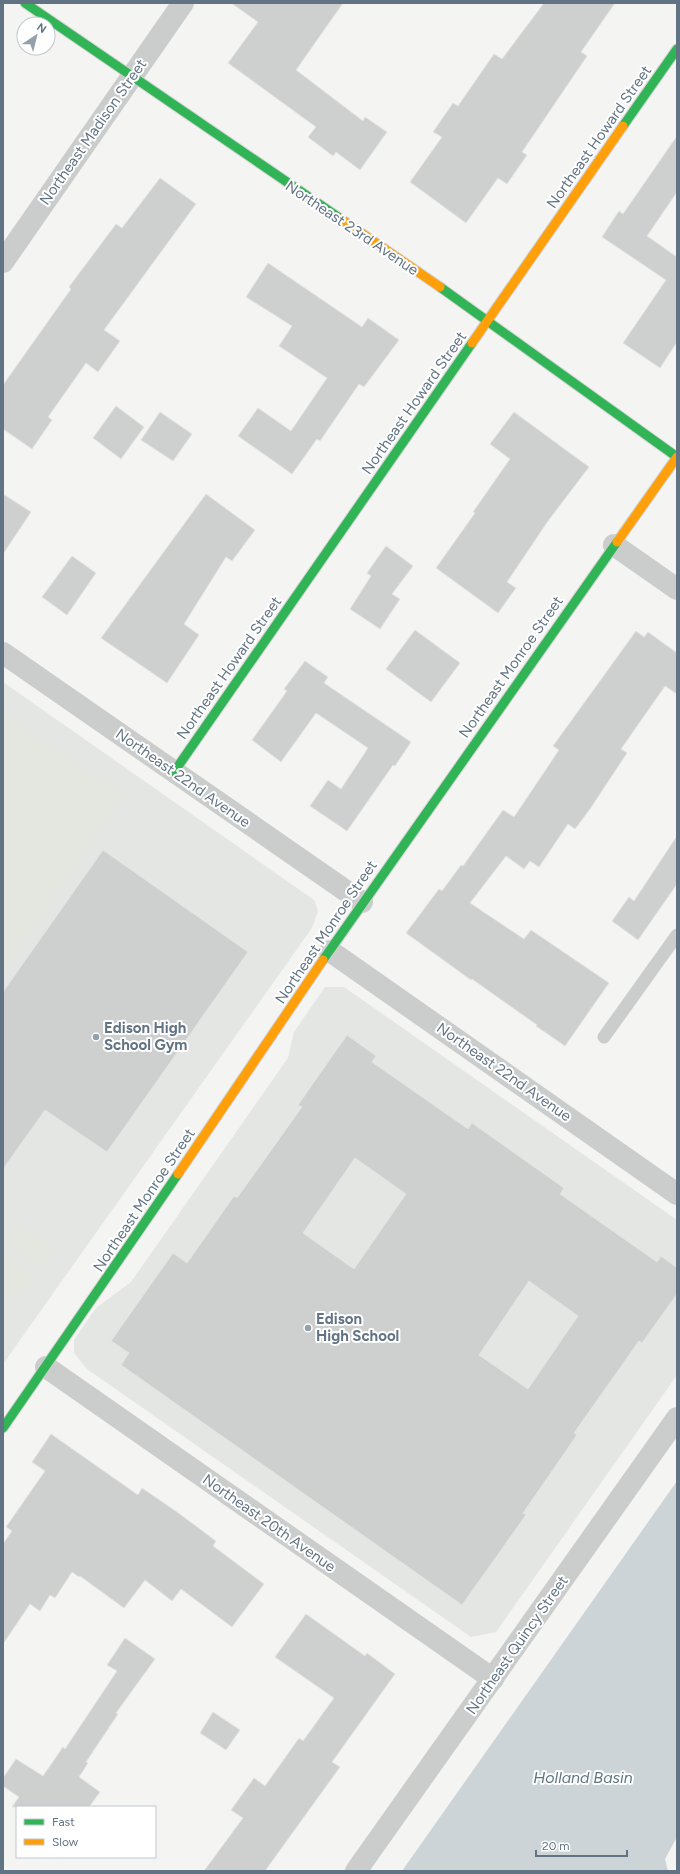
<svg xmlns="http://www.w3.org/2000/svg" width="680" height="1874" font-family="Figtree,sans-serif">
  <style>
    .built { fill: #e4e6e4 }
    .green { fill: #e3e7e0 }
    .water { fill: #ccd4d7 }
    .building { fill: #cecfcf; stroke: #e3e3e2; fill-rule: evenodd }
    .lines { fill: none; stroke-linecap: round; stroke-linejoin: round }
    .fast-casing { stroke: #d0d2d2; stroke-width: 11 }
    .slow-casing { stroke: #d0d2d2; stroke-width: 11 }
    .lane { stroke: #cbcdcd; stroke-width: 13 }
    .street { stroke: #cbcdcd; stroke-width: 22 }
    .fast { stroke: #30b455; stroke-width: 9 }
    .slow { stroke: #ff9f0a; stroke-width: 9 }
    .poi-dot { fill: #95a1aa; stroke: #fff; stroke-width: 1.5 }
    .labels { text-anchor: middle; stroke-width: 4; stroke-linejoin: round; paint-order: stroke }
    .street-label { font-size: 15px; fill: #627484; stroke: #fff }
    .poi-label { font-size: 15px; font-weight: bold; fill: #627484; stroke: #fff; text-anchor: start }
    .water-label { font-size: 16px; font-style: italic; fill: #5e7681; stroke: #fff }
  </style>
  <rect width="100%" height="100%" fill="#f4f4f2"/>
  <g class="built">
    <path d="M 3,682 L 314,900 L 318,911 L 312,928 L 3,1364 Z"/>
    <path d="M 325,987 L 344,987 L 677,1220 L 677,1375 L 496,1632 L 471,1637 L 87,1369 L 74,1353 L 74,1340 L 96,1308 L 131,1282 L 288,1058 L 294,1032 Z"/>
  </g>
  <g class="green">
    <path d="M 3,712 L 124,796 L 3,972 Z"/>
    <path d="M 15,1221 L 56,1249 L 43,1267 L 3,1240 Z"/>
    <path d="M 3,1253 L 35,1275 L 17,1302 L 3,1293 Z"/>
  </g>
  <path class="water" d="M 677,1481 L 677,1837 L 665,1859 L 668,1871 L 402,1871 Z"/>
  <g class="building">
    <path d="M 231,3 L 343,3 L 296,70 L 363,121 L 365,117 L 387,132 L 360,170 L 336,152 L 333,156 L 308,137 L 316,127 L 228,63 L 258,22 Z"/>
    <path d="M 544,3 L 615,3 L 581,52 L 587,56 L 522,152 L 527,155 L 507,184 L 498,178 L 466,223 L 410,182 L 442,137 L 433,132 L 453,103 L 458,106 L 494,54 L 502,59 Z"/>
    <path d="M 677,136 L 677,192 L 647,236 L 677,257 L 677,342 L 660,368 L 623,343 L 666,280 L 602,237 L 619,211 L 623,214 Z"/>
    <path d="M 160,178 L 196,204 L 104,330 L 120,341 L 98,372 L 86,363 L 48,417 L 52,420 L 32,449 L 3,429 L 3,385 L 71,289 L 69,287 L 116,224 L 122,228 Z"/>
    <path d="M 268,263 L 362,327 L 368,318 L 399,340 L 364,387 L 359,384 L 320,441 L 317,439 L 292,474 L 238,436 L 258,408 L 291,431 L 327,378 L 279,346 L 292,326 L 246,297 Z"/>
    <path d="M 116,406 L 144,427 L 121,459 L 93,438 Z"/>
    <path d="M 160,412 L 192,434 L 173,461 L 141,440 Z"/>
    <path d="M 514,412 L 589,467 L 548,521 L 507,582 L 516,588 L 498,613 L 436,568 L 475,513 L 473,512 L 510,459 L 490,444 Z"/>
    <path d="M 3,494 L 31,512 L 3,554 Z"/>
    <path d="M 206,494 L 255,530 L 232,561 L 226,557 L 184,624 L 199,635 L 167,683 L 101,638 Z"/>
    <path d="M 386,546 L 413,566 L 392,594 L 400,599 L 380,629 L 350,609 L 371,576 L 367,573 Z"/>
    <path d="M 72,556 L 96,573 L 67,615 L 42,597 Z"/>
    <path d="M 415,630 L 460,663 L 431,702 L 386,669 Z"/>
    <path d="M 636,631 L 644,637 L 648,632 L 677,653 L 677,694 L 665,686 L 621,749 L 627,753 L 590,809 L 575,829 L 568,824 L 539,867 L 530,861 L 524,869 L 506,856 L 470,903 L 524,939 L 531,930 L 609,983 L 565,1046 L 536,1026 L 537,1025 L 472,979 L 471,980 L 406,933 L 439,889 L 442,891 L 461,865 L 463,866 L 503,810 L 514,817 L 559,750 L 553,746 Z"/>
    <path d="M 305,661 L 328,677 L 324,683 L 411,742 L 395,766 L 393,765 L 347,831 L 310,806 L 328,780 L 341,789 L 368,748 L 316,713 L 281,762 L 252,740 L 287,691 L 284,689 Z"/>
    <path d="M 677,836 L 677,884 L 638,940 L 612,921 L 629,897 L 634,901 Z"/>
    <path d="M 103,850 L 248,952 L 107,1152 L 45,1110 L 3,1169 L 3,992 Z"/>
    <path d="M 347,1035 L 376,1056 L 372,1062 L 468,1129 L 472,1123 L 564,1188 L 560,1194 L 657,1262 L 661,1256 L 677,1268 L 677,1294 L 642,1343 L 639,1341 L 574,1433 L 577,1435 L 523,1513 L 526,1515 L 462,1605 L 121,1365 L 129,1353 L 111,1341 L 173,1253 L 187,1263 L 234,1196 L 237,1198 L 302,1107 L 298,1105 ZM 355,1158 L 406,1194 L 354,1269 L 303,1233 ZM 529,1281 L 578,1316 L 528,1389 L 479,1355 Z"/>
    <path d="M 51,1434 L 138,1495 L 142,1488 L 177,1512 L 216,1541 L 213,1546 L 264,1584 L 232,1627 L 181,1589 L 172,1601 L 145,1580 L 124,1608 L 80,1576 L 79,1577 L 72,1572 L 55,1598 L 50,1595 L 40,1611 L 30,1604 L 3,1644 L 3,1544 L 12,1531 L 6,1527 L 45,1471 L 32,1462 Z"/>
    <path d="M 306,1614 L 365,1656 L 367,1653 L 395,1674 L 332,1762 L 340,1767 L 265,1871 L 204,1871 L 243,1818 L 231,1810 L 254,1778 L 265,1786 L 299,1738 L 303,1741 L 334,1698 L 275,1657 Z"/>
    <path d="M 125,1638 L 155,1659 L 116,1713 L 118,1714 L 86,1762 L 88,1763 L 79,1777 L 100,1792 L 89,1807 L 12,1807 L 19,1797 L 3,1786 L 3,1778 L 16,1759 L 43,1776 L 63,1747 L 65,1749 L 117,1671 L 107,1665 Z"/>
    <path d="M 213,1712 L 240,1730 L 226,1750 L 200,1733 Z"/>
  </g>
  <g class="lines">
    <defs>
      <g id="fast">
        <path d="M 25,3 L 341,219"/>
        <path d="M 623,126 L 677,49"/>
        <path d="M 440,287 L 677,457"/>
        <path d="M 174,772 L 472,343"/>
        <path d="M 323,960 L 617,542"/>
        <path d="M 3,1428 L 178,1174"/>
      </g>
      <g id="slow">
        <path d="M 341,219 L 440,287"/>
        <path d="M 472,343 L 623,126"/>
        <path d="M 617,542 L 677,457"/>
        <path d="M 178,1174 L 323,960"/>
      </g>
    </defs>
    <use href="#fast" class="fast-casing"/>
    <use href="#slow" class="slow-casing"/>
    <path class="lane" d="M 604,1037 L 677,935"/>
    <g class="street">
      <path d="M 3,262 L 183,3"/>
      <path d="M 614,545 L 677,589"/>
      <path d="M 3,653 L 362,902"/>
      <path d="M 330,951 L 677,1194"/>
      <path d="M 46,1367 L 493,1679"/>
      <path d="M 356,1871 L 677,1418"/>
    </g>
    <use href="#fast" class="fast"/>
    <use href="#slow" class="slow"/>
  </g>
  <g class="poi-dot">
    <circle cx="96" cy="1037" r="4"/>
    <circle cx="308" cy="1328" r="4"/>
  </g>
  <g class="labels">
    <g class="street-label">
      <text transform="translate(93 132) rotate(-55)" y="5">Northeast Madison Street</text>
      <text transform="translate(599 137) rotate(-55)" y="5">Northeast Howard Street</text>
      <text transform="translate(352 228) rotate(34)" y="5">Northeast 23rd Avenue</text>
      <text transform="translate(414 403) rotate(-55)" y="5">Northeast Howard Street</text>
      <text transform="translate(511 667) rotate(-55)" y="5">Northeast Monroe Street</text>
      <text transform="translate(229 668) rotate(-55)" y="5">Northeast Howard Street</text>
      <text transform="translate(183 778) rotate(35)" y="5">Northeast 22nd Avenue</text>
      <text transform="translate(326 932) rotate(-56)" y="5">Northeast Monroe Street</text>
      <text transform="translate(504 1072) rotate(35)" y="5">Northeast 22nd Avenue</text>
      <text transform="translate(144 1200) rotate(-56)" y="5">Northeast Monroe Street</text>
      <text transform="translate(269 1523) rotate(35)" y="5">Northeast 20th Avenue</text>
      <text transform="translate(517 1645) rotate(-55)" y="5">Northeast Quincy Street</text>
    </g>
    <g class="poi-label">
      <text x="104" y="1033">Edison High<tspan x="104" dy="17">School Gym</tspan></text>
      <text x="316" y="1324">Edison<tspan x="316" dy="17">High School</tspan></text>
    </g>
    <g class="water-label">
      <text x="583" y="1783">Holland Basin</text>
    </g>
  </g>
  <rect width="680" height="1874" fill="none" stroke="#627484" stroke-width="8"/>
  <rect x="16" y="1806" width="140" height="52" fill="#ffffff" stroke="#c0c7ce"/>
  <rect x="24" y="1819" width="20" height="6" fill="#30b455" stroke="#c0c7ce"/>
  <text x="52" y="1826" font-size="12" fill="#627484">Fast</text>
  <rect x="24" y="1839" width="20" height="6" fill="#ff9f0a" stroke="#c0c7ce"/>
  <text x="52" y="1846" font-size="12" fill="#627484">Slow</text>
  <g transform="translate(36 36) rotate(35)"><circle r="19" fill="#ffffff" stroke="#c0c7ce"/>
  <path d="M0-3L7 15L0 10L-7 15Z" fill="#95a1aa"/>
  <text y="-6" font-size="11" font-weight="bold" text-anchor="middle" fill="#627484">N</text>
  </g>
  <path d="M536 1850v6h91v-6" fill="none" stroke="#627484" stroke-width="2"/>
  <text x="542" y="1850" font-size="12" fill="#627484" stroke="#ffffff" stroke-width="3" paint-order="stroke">20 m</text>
</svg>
